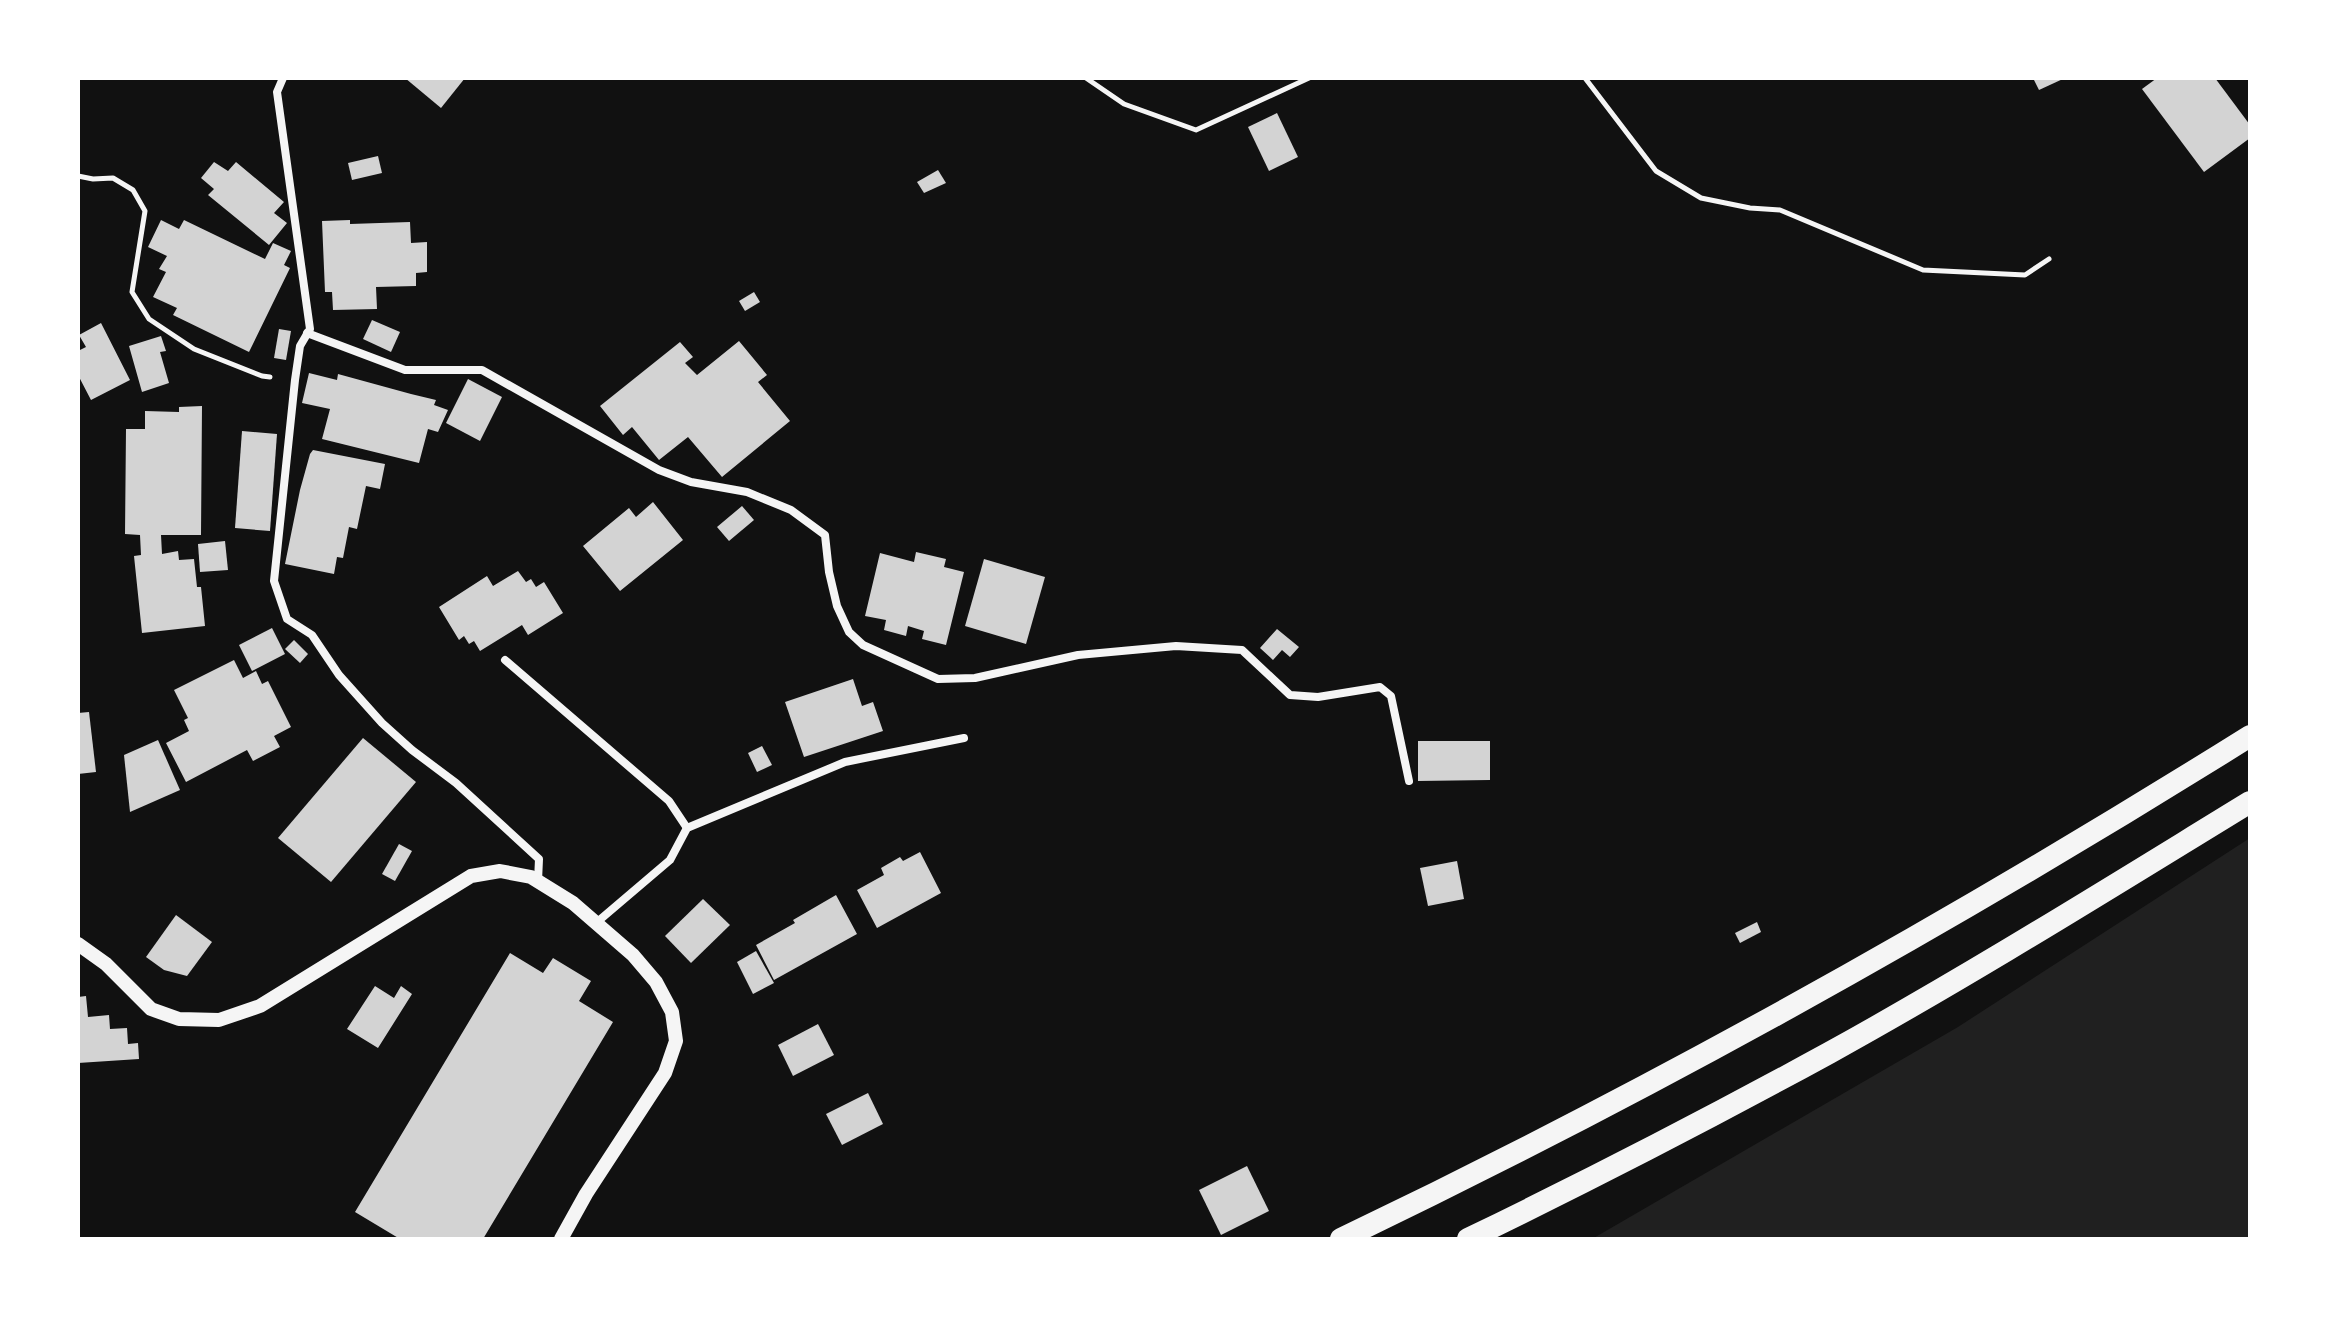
<svg xmlns="http://www.w3.org/2000/svg" width="2328" height="1317" font-family="'Archivo Narrow',sans-serif">
  <style>
    .green { fill: #202020 }
    .building { fill: #d3d3d3 }
    .lines { fill: none; stroke-linecap: round; stroke-linejoin: round }
    .path { stroke: #f5f5f5; stroke-width: 5 }
    .minor { stroke: #f5f5f5; stroke-width: 8 }
    .tertiary { stroke: #f5f5f5; stroke-width: 14 }
    .trunk { stroke: #f5f5f5; stroke-width: 22 }
  </style>
  <rect width="100%" height="100%" fill="#111"/>
  <path class="green" d="M 2250,838 L 2250,1239 L 1592,1239 L 1958,1027 Z"/>
  <g class="building">
    <path d="M 405,78 L 465,78 L 441,108 Z"/>
    <path d="M 2033,78 L 2065,78 L 2039,90 Z"/>
    <path d="M 2157,78 L 2215,78 L 2250,125 L 2250,138 L 2204,172 L 2142,89 Z"/>
    <path d="M 1277,113 L 1298,157 L 1269,171 L 1248,127 Z"/>
    <path d="M 378,156 L 382,173 L 352,180 L 348,163 Z"/>
    <path d="M 214,162 L 228,171 L 236,162 L 284,202 L 274,213 L 287,223 L 269,245 L 208,195 L 214,189 L 201,178 Z"/>
    <path d="M 938,170 L 946,183 L 924,193 L 917,182 Z"/>
    <path d="M 161,220 L 179,229 L 184,220 L 265,259 L 273,243 L 291,251 L 284,265 L 290,268 L 249,352 L 173,315 L 177,308 L 153,297 L 166,272 L 159,269 L 167,256 L 148,247 Z"/>
    <path d="M 350,220 L 350,224 L 410,222 L 411,243 L 427,242 L 427,272 L 416,273 L 416,286 L 376,287 L 377,309 L 333,310 L 332,292 L 325,292 L 322,221 Z"/>
    <path d="M 754,292 L 760,302 L 745,311 L 739,301 Z"/>
    <path d="M 372,320 L 400,332 L 391,352 L 363,339 Z"/>
    <path d="M 101,323 L 130,380 L 91,400 L 78,375 L 78,351 L 86,347 L 79,335 Z"/>
    <path d="M 279,329 L 291,331 L 286,360 L 274,358 Z"/>
    <path d="M 161,336 L 166,351 L 160,352 L 169,383 L 142,392 L 129,346 Z"/>
    <path d="M 739,341 L 767,375 L 758,382 L 790,421 L 722,477 L 688,437 L 659,460 L 632,427 L 623,435 L 600,406 L 680,342 L 693,357 L 685,363 L 697,375 Z"/>
    <path d="M 309,373 L 337,380 L 338,374 L 411,394 L 436,400 L 434,405 L 448,410 L 438,432 L 428,429 L 419,463 L 322,439 L 330,409 L 302,403 Z"/>
    <path d="M 468,379 L 502,397 L 480,441 L 446,423 Z"/>
    <path d="M 202,406 L 201,535 L 161,535 L 162,554 L 178,551 L 179,560 L 194,559 L 197,587 L 201,587 L 205,626 L 142,633 L 134,556 L 141,555 L 140,535 L 125,534 L 126,429 L 145,429 L 145,411 L 179,412 L 179,407 Z"/>
    <path d="M 242,431 L 277,434 L 270,531 L 235,528 Z"/>
    <path d="M 313,450 L 385,464 L 380,489 L 366,486 L 357,529 L 349,527 L 343,558 L 337,557 L 334,574 L 285,564 L 300,490 L 310,454 Z"/>
    <path d="M 653,502 L 683,540 L 620,591 L 583,546 L 629,508 L 636,517 Z"/>
    <path d="M 742,506 L 754,520 L 729,541 L 717,527 Z"/>
    <path d="M 225,541 L 228,570 L 200,572 L 198,544 Z"/>
    <path d="M 916,552 L 946,559 L 944,567 L 964,572 L 946,645 L 922,639 L 924,631 L 908,626 L 906,636 L 884,630 L 886,620 L 865,616 L 880,553 L 914,562 Z"/>
    <path d="M 984,559 L 1045,577 L 1026,644 L 965,626 Z"/>
    <path d="M 518,571 L 526,582 L 531,579 L 536,587 L 544,582 L 563,613 L 528,635 L 522,625 L 480,651 L 474,641 L 469,644 L 464,636 L 459,640 L 439,607 L 487,576 L 493,586 Z"/>
    <path d="M 272,628 L 285,654 L 252,671 L 239,645 Z"/>
    <path d="M 1277,629 L 1299,647 L 1290,657 L 1282,650 L 1273,660 L 1260,648 Z"/>
    <path d="M 294,640 L 308,654 L 300,663 L 285,649 Z"/>
    <path d="M 234,660 L 243,678 L 256,671 L 262,684 L 268,681 L 291,727 L 274,736 L 280,747 L 253,761 L 247,750 L 186,782 L 166,743 L 189,731 L 184,720 L 188,718 L 174,690 Z"/>
    <path d="M 853,679 L 862,706 L 873,702 L 883,731 L 804,757 L 785,702 Z"/>
    <path d="M 89,712 L 96,772 L 78,774 L 78,713 Z"/>
    <path d="M 363,738 L 416,782 L 331,882 L 278,838 Z"/>
    <path d="M 158,740 L 180,790 L 130,812 L 124,755 Z"/>
    <path d="M 1418,741 L 1490,741 L 1490,780 L 1418,781 Z"/>
    <path d="M 762,746 L 772,765 L 757,772 L 748,753 Z"/>
    <path d="M 399,844 L 412,851 L 395,881 L 382,874 Z"/>
    <path d="M 920,852 L 941,893 L 877,928 L 857,890 L 884,875 L 881,868 L 900,857 L 903,861 Z"/>
    <path d="M 1457,861 L 1464,899 L 1428,906 L 1420,868 Z"/>
    <path d="M 836,895 L 857,934 L 774,980 L 756,945 L 795,923 L 793,920 Z"/>
    <path d="M 703,899 L 730,925 L 691,963 L 665,936 Z"/>
    <path d="M 176,915 L 212,942 L 187,976 L 164,970 L 146,957 Z"/>
    <path d="M 1757,922 L 1761,932 L 1740,943 L 1735,933 Z"/>
    <path d="M 756,951 L 774,983 L 753,994 L 737,962 Z"/>
    <path d="M 510,953 L 543,973 L 553,958 L 591,981 L 579,1001 L 613,1022 L 483,1239 L 400,1239 L 355,1212 Z"/>
    <path d="M 375,986 L 394,998 L 401,986 L 412,994 L 378,1048 L 347,1029 Z"/>
    <path d="M 86,996 L 88,1017 L 109,1015 L 110,1029 L 127,1028 L 128,1044 L 138,1043 L 139,1059 L 78,1063 L 78,997 Z"/>
    <path d="M 818,1024 L 834,1055 L 793,1076 L 778,1045 Z"/>
    <path d="M 868,1093 L 883,1124 L 842,1145 L 826,1114 Z"/>
    <path d="M 1247,1166 L 1269,1211 L 1221,1235 L 1199,1190 Z"/>
  </g>
  <g class="lines">
    <g class="path">
      <path d="M 1086,78 L 1124,104 L 1196,130 L 1309,78"/>
      <path d="M 1585,78 L 1656,171 L 1701,198 L 1750,208 L 1780,210 L 1923,270 L 2025,275 L 2049,259"/>
      <path d="M 78,176 L 93,179 L 113,178 L 133,190 L 145,211 L 132,292 L 149,319 L 194,349 L 262,376 L 270,377"/>
    </g>
    <g class="minor">
      <path d="M 283,78 L 277,92 L 310,329 L 300,346 L 295,380 L 274,581 L 287,619 L 312,635 L 339,675 L 382,723 L 412,750 L 456,783 L 539,859 L 538,881"/>
      <path d="M 307,333 L 405,370 L 482,370 L 659,470 L 691,482 L 747,492 L 791,510 L 825,535 L 829,572 L 837,606 L 849,632 L 863,645 L 938,679 L 975,678 L 1078,655 L 1176,646 L 1242,650 L 1290,695 L 1318,697 L 1380,687 L 1391,696 L 1409,781"/>
      <path d="M 505,660 L 669,801 L 687,828"/>
      <path d="M 596,923 L 670,860 L 687,828 L 845,762 L 964,738"/>
    </g>
    <path class="tertiary" d="M 78,944 L 106,964 L 151,1009 L 179,1019 L 219,1020 L 260,1006 L 471,876 L 500,871 L 531,877 L 573,903 L 633,955 L 656,982 L 672,1012 L 676,1041 L 665,1073 L 586,1194 L 561,1239"/>
    <g class="trunk">
      <path d="M 1341,1239 C 1654,1089 1956,920 2250,736"/>
      <path d="M 1468,1239 C 1590,1180 1710,1118 1829,1053 C 1972,974 2111,887 2250,802"/>
    </g>
  </g>
  <rect width="2328" height="1317" fill="none" stroke="#ffffff" stroke-width="160"/>
</svg>
